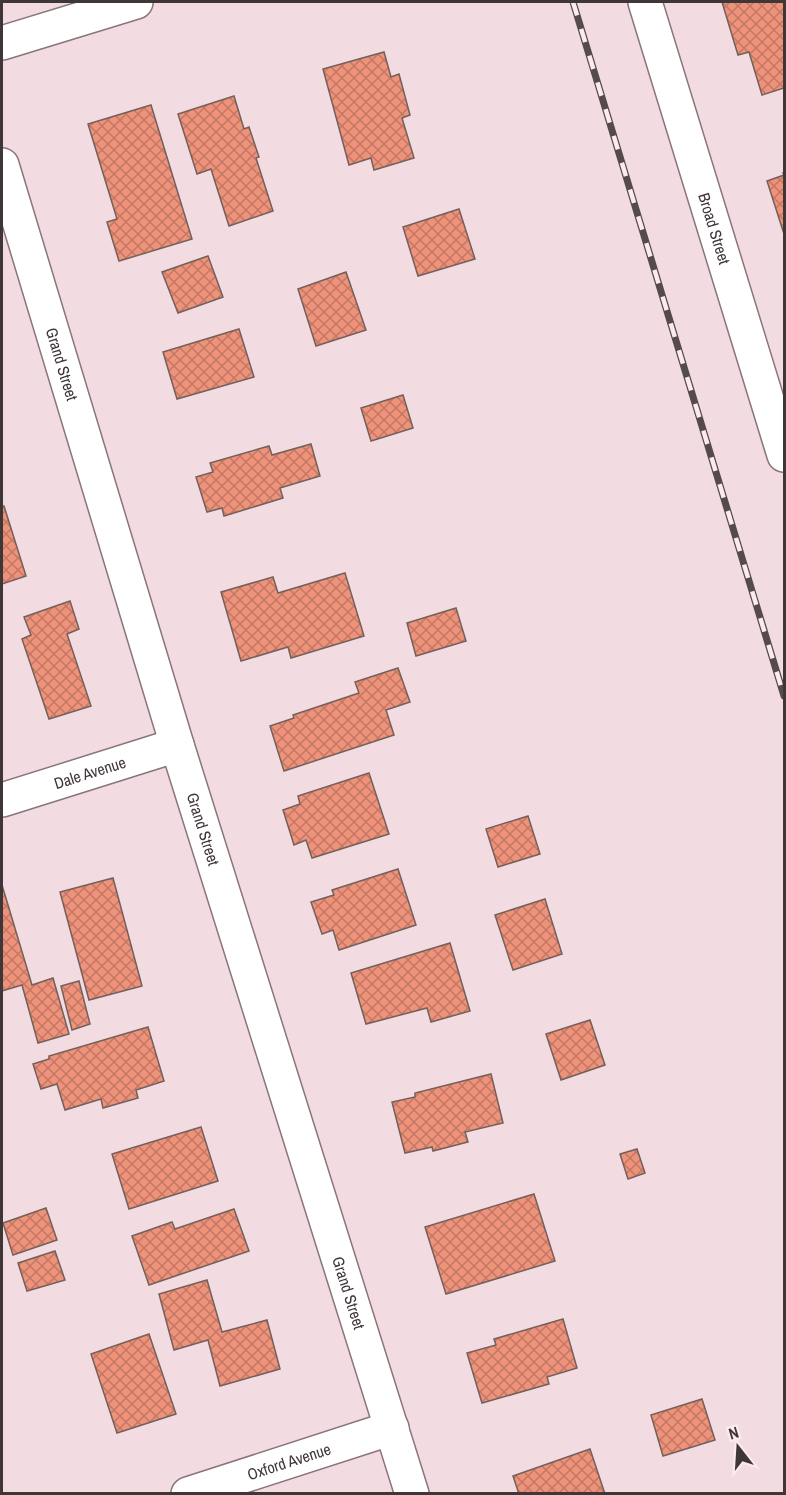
<svg xmlns="http://www.w3.org/2000/svg" width="786" height="1495" font-family="'Archivo Narrow',sans-serif">
  <style>
    .building { fill: url(#building-cross-hatch); stroke: #73605b; stroke-width: 1.5 }
    .lines { fill: none; stroke-linecap: round; stroke-linejoin: round }
    .minor-casing { stroke: #89757a; stroke-width: 36 }
    .minor { stroke: #fff; stroke-width: 33 }
    .rail-casing { stroke: #554b4d; stroke-width: 7 }
    .rail { stroke: #fceaee; stroke-width: 4.5; stroke-dasharray: 14; stroke-linecap: butt }
    .labels { text-anchor: middle; stroke-width: 4.5; stroke-linejoin: round; paint-order: stroke }
    .street-label { font-size: 16px; fill: #3f3638; stroke: #fceaee }
  </style>
  <defs>
    <pattern id="building-cross-hatch" width="8" height="8" patternUnits="userSpaceOnUse" patternTransform="scale(1.5)"><rect width="8" height="8" fill="#ee927a"/><path d="M0 0l8 8M0 8l8-8" fill="none" stroke="#c27865"/></pattern>
  </defs>
  <rect width="100%" height="100%" fill="#f2dbe1"/>
  <g class="building">
    <path d="M 722,2 L 784,2 L 784,88 L 762,95 L 749,52 L 738,55 Z"/>
    <path d="M 384,52 L 391,77 L 399,74 L 410,115 L 402,118 L 414,158 L 374,170 L 371,158 L 349,165 L 323,69 Z"/>
    <path d="M 234,96 L 244,129 L 249,127 L 259,157 L 256,158 L 273,211 L 229,226 L 211,169 L 197,174 L 178,114 Z"/>
    <path d="M 151,105 L 192,239 L 119,261 L 107,222 L 117,219 L 88,124 Z"/>
    <path d="M 783,173 L 784,173 L 784,234 L 767,181 L 784,175 Z"/>
    <path d="M 459,209 L 475,259 L 418,276 L 403,227 Z"/>
    <path d="M 208,256 L 223,297 L 178,313 L 162,272 Z"/>
    <path d="M 346,272 L 366,330 L 316,346 L 298,289 Z"/>
    <path d="M 239,329 L 254,377 L 177,399 L 163,352 Z"/>
    <path d="M 403,395 L 413,428 L 371,441 L 361,408 Z"/>
    <path d="M 311,444 L 320,476 L 280,488 L 283,498 L 224,516 L 222,508 L 207,512 L 196,477 L 213,472 L 210,463 L 269,446 L 272,455 Z"/>
    <path d="M 2,506 L 4,506 L 26,576 L 2,584 Z"/>
    <path d="M 345,573 L 364,636 L 291,658 L 288,647 L 241,661 L 221,592 L 273,577 L 278,593 Z"/>
    <path d="M 70,601 L 79,629 L 67,634 L 91,706 L 49,719 L 22,639 L 31,635 L 24,617 Z"/>
    <path d="M 456,608 L 466,641 L 416,656 L 407,623 Z"/>
    <path d="M 398,668 L 410,702 L 386,710 L 394,735 L 284,771 L 270,726 L 294,718 L 293,715 L 359,693 L 355,682 Z"/>
    <path d="M 369,773 L 389,834 L 312,858 L 306,840 L 294,845 L 283,810 L 300,804 L 298,796 Z"/>
    <path d="M 528,816 L 540,854 L 498,867 L 486,829 Z"/>
    <path d="M 398,869 L 416,925 L 339,950 L 333,930 L 322,934 L 311,902 L 334,895 L 332,890 Z"/>
    <path d="M 113,878 L 142,986 L 89,1000 L 60,892 Z"/>
    <path d="M 2,885 L 32,985 L 53,978 L 69,1034 L 38,1043 L 22,985 L 2,991 Z"/>
    <path d="M 545,899 L 562,954 L 513,970 L 495,915 Z"/>
    <path d="M 450,943 L 470,1011 L 431,1022 L 427,1008 L 366,1024 L 351,973 Z"/>
    <path d="M 79,981 L 90,1024 L 72,1030 L 61,986 Z"/>
    <path d="M 590,1020 L 605,1065 L 561,1080 L 546,1034 Z"/>
    <path d="M 148,1027 L 164,1081 L 136,1090 L 138,1098 L 103,1108 L 101,1099 L 65,1110 L 57,1084 L 41,1089 L 33,1064 L 49,1059 L 49,1056 Z"/>
    <path d="M 491,1074 L 503,1123 L 465,1132 L 468,1142 L 433,1151 L 432,1147 L 405,1153 L 392,1102 L 415,1097 L 415,1093 Z"/>
    <path d="M 201,1127 L 218,1181 L 129,1209 L 112,1154 Z"/>
    <path d="M 637,1149 L 645,1173 L 628,1179 L 620,1154 Z"/>
    <path d="M 534,1194 L 555,1261 L 446,1294 L 425,1227 Z"/>
    <path d="M 46,1208 L 57,1240 L 13,1255 L 3,1223 Z"/>
    <path d="M 234,1209 L 249,1251 L 149,1285 L 132,1236 L 172,1222 L 175,1229 Z"/>
    <path d="M 55,1251 L 65,1280 L 27,1291 L 18,1263 Z"/>
    <path d="M 207,1280 L 222,1332 L 267,1320 L 280,1369 L 220,1386 L 208,1340 L 174,1350 L 159,1294 Z"/>
    <path d="M 563,1319 L 577,1368 L 547,1377 L 549,1384 L 482,1403 L 467,1353 L 496,1345 L 494,1339 Z"/>
    <path d="M 149,1334 L 176,1414 L 117,1433 L 91,1354 Z"/>
    <path d="M 702,1399 L 715,1440 L 663,1456 L 651,1415 Z"/>
    <path d="M 590,1449 L 605,1494 L 519,1494 L 513,1476 Z"/>
  </g>
  <g class="lines">
    <defs>
      <g id="minor">
        <path id="s1" d="M 645,2 L 784,455"/>
        <path d="M 2,43 L 136,2"/>
        <path id="s2" d="M 2,165 L 177,745 L 412,1494"/>
        <path id="s3" d="M 2,800 L 177,745"/>
        <path id="s4" d="M 188,1494 L 392,1428"/>
      </g>
    </defs>
    <use href="#minor" class="minor-casing"/>
    <use href="#minor" class="minor"/>
    <defs>
      <path id="rail" d="M 573,2 L 784,696"/>
    </defs>
    <use href="#rail" class="rail-casing"/>
    <use href="#rail" class="rail"/>
  </g>
  <g class="labels">
    <g class="street-label">
      <text dy="6" stroke="none"><textPath href="#s1" startOffset="237">Broad Street</textPath></text>
      <text dy="6" stroke="none"><textPath href="#s2" startOffset="208">Grand Street</textPath></text>
      <text dy="6" stroke="none"><textPath href="#s3" startOffset="92">Dale Avenue</textPath></text>
      <text dy="6" stroke="none"><textPath href="#s2" startOffset="694">Grand Street</textPath></text>
      <text dy="6" stroke="none"><textPath href="#s2" startOffset="1180">Grand Street</textPath></text>
      <text dy="6" stroke="none"><textPath href="#s4" startOffset="106">Oxford Avenue</textPath></text>
    </g>
  </g>
  <rect width="786" height="1495" fill="none" stroke="#3f3638" stroke-width="6"/>
  <g transform="translate(738 1447) rotate(343)" stroke="#fceaee" stroke-width="4.5" paint-order="stroke">
  <path d="M0-4.5L10 22L0 15L-10 22Z" fill="#3f3638"/>
  <text y="-9" font-size="16" font-weight="bold" text-anchor="middle" fill="#3f3638">N</text>
  </g>
</svg>
